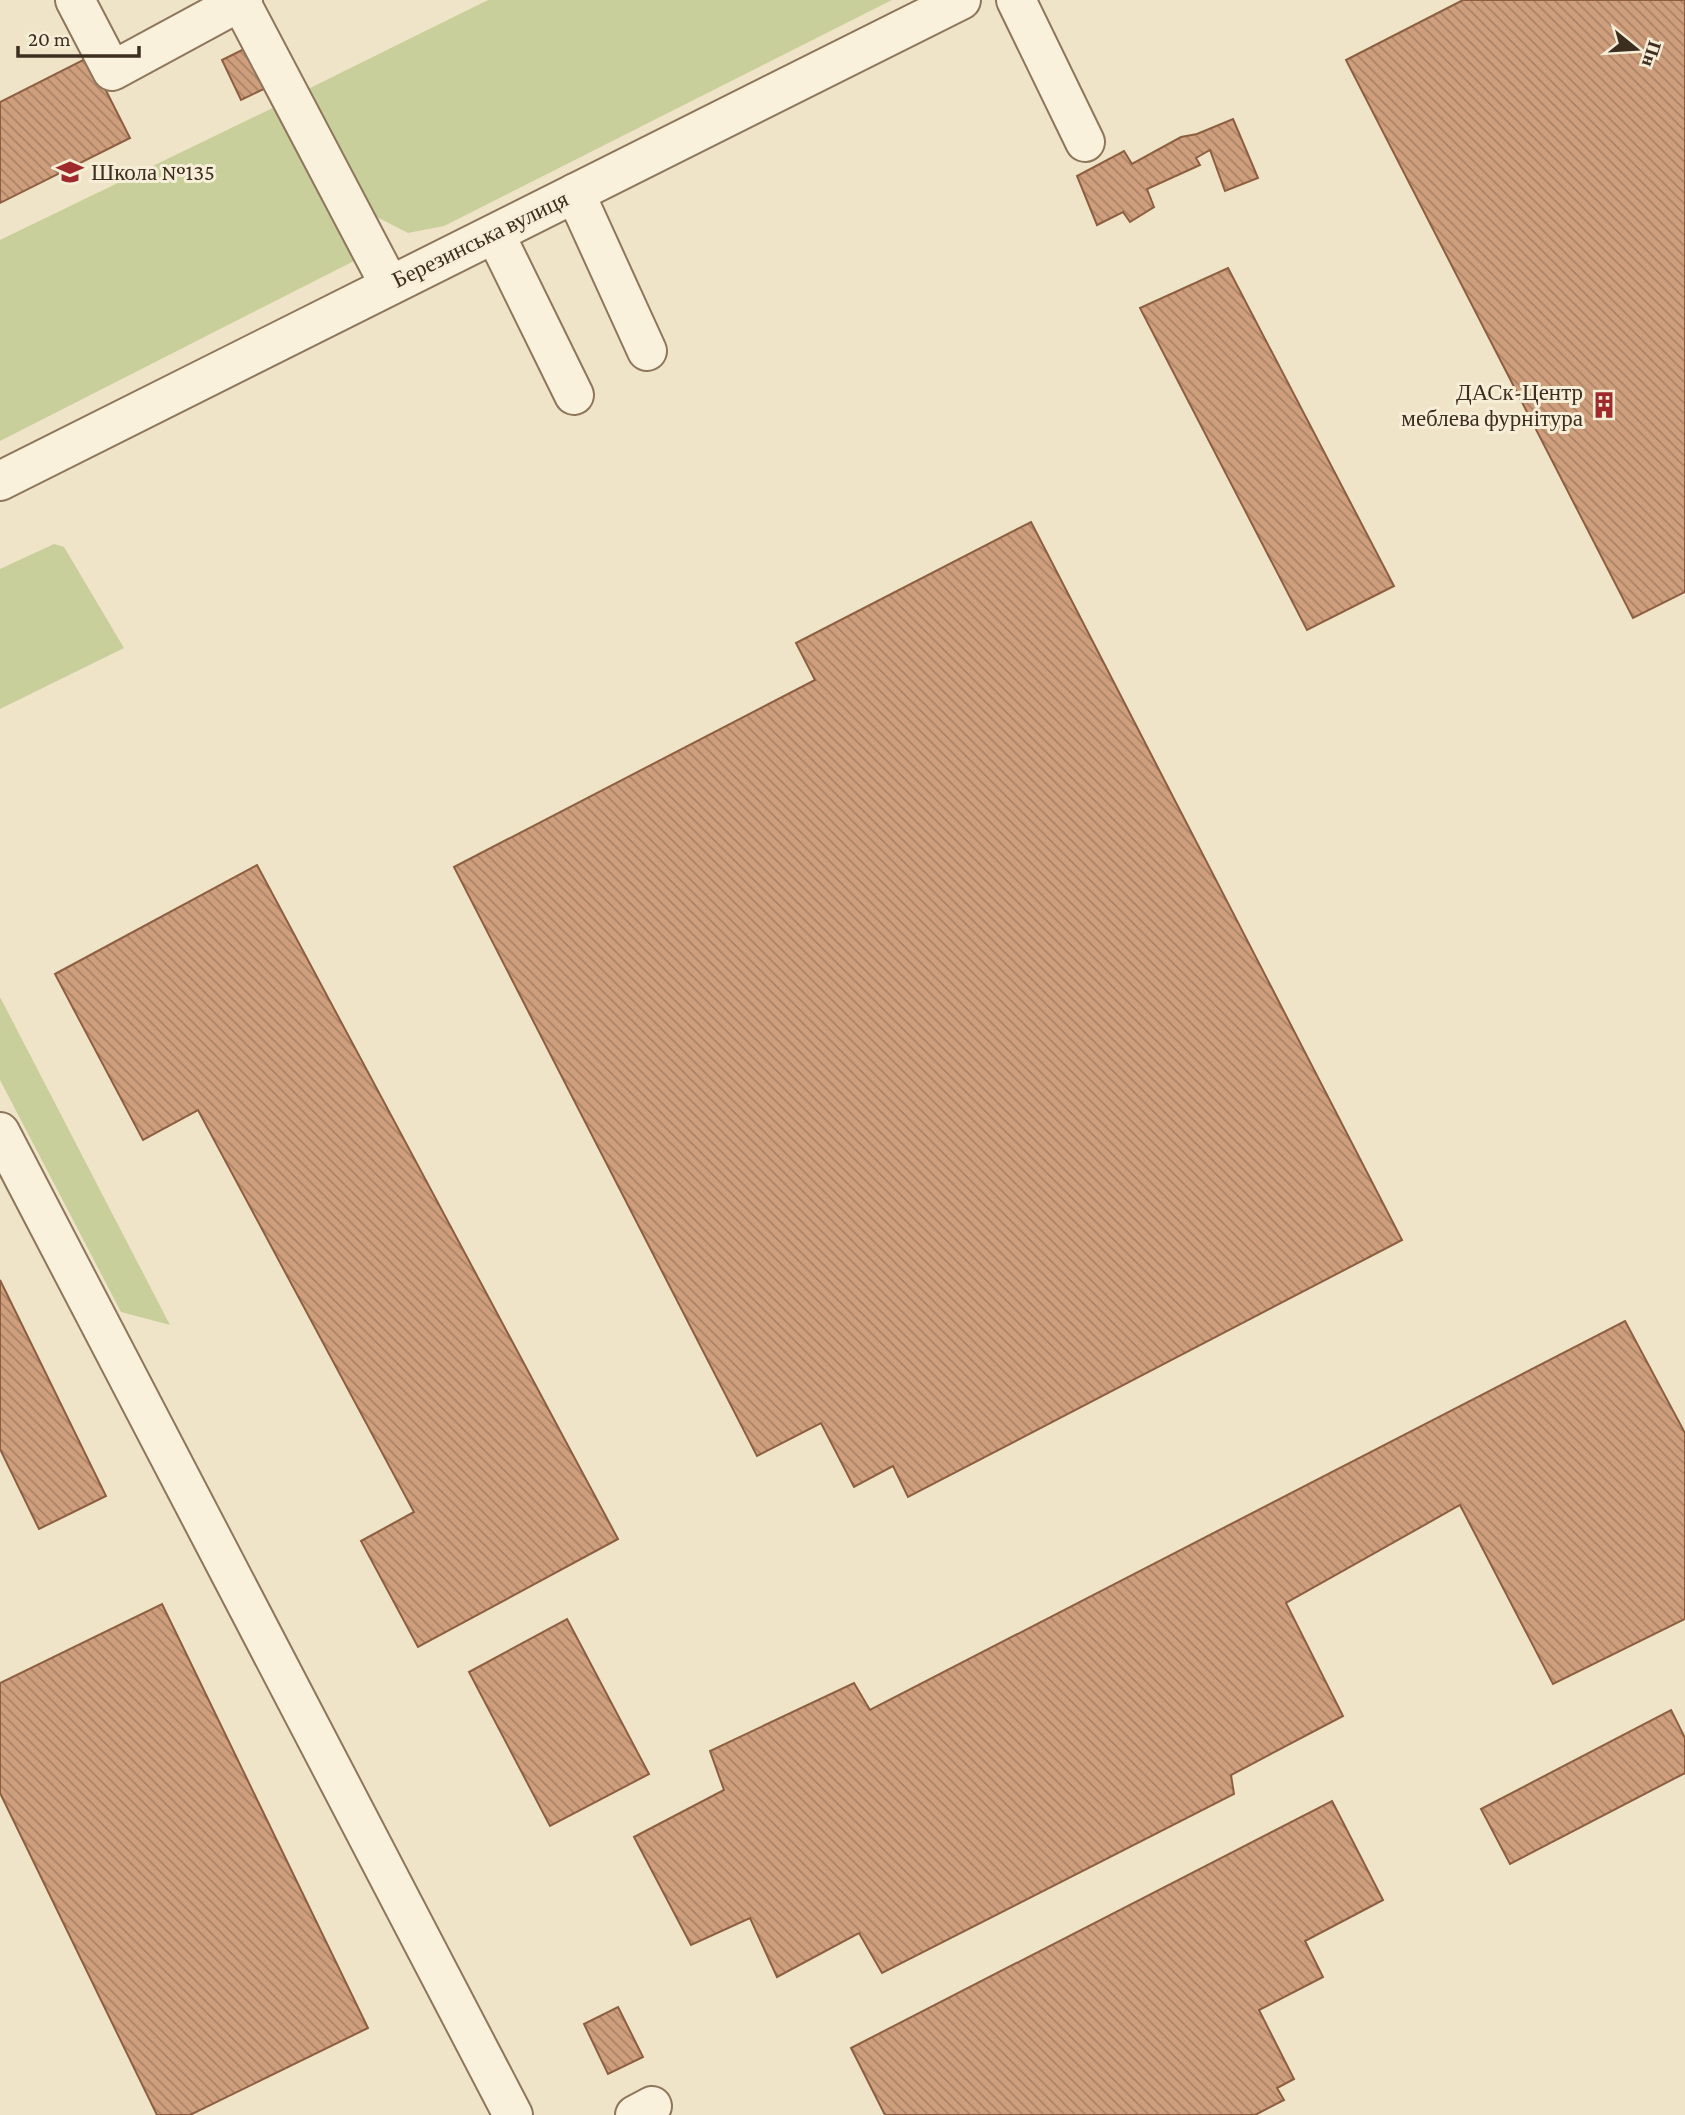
<svg xmlns="http://www.w3.org/2000/svg" width="1685" height="2115" font-family="'Crimson Pro',serif">
  <style>
    .green { fill: #c9cf9b }
    .building { fill: url(#building-back-hatch); stroke: #8d5f41; stroke-width: 2 }
    .lines { fill: none; stroke-linecap: round; stroke-linejoin: round }
    .minor-casing { stroke: #8d765c; stroke-width: 42 }
    .minor { stroke: #faf1dc; stroke-width: 38 }
    .labels { text-anchor: middle; stroke-width: 6; stroke-linejoin: round; paint-order: stroke }
    .poi-label { font-size: 23px; fill: #3d2e20; stroke: #f7eed8; text-anchor: start }
    .street-label { font-size: 23px; fill: #3d2e20; stroke: #f7eed8 }
  </style>
  <defs>
    <pattern id="building-back-hatch" width="6" height="6" patternUnits="userSpaceOnUse" patternTransform="scale(1.75)"><rect width="6" height="6" fill="#cf9f7d"/><path d="M-1 5l2 2M0 0l6 6M5-1l2 2" fill="none" stroke="#a98266"/></pattern>
  </defs>
  <rect width="100%" height="100%" fill="#f0e4c8"/>
  <g class="green">
    <path d="M 488,0 L 892,0 L 444,226 L 408,233 L 371,214 L 304,91 Z"/>
    <path d="M 281,104 L 356,260 L 0,441 L 0,240 Z"/>
    <path d="M 54,544 L 64,547 L 124,648 L 0,709 L 0,569 Z"/>
    <path d="M 0,997 L 170,1325 L 121,1312 L 0,1080 Z"/>
  </g>
  <g class="building">
    <path d="M 1463,0 L 1685,0 L 1685,592 L 1633,618 L 1346,60 Z"/>
    <path d="M 250,46 L 270,86 L 241,100 L 222,60 Z"/>
    <path d="M 89,57 L 130,138 L 0,203 L 0,102 Z"/>
    <path d="M 1233,119 L 1258,178 L 1225,191 L 1210,150 L 1196,158 L 1200,165 L 1147,189 L 1154,207 L 1130,222 L 1123,212 L 1097,225 L 1077,176 L 1124,151 L 1132,164 L 1181,137 L 1197,134 Z"/>
    <path d="M 1228,268 L 1394,586 L 1307,630 L 1140,308 Z"/>
    <path d="M 1031,522 L 1402,1240 L 908,1497 L 893,1466 L 854,1487 L 821,1423 L 757,1456 L 454,867 L 815,680 L 796,643 Z"/>
    <path d="M 257,865 L 618,1539 L 418,1647 L 361,1541 L 414,1512 L 198,1110 L 143,1140 L 55,974 Z"/>
    <path d="M 0,1280 L 106,1496 L 39,1529 L 0,1449 Z"/>
    <path d="M 1625,1321 L 1685,1433 L 1685,1619 L 1553,1684 L 1460,1505 L 1286,1603 L 1343,1716 L 1231,1775 L 1234,1794 L 882,1973 L 859,1933 L 777,1977 L 750,1918 L 691,1945 L 634,1837 L 724,1790 L 710,1751 L 854,1683 L 870,1710 Z"/>
    <path d="M 162,1604 L 368,2028 L 190,2115 L 157,2115 L 0,1793 L 0,1683 Z"/>
    <path d="M 567,1619 L 649,1774 L 550,1826 L 469,1672 Z"/>
    <path d="M 1671,1710 L 1685,1738 L 1685,1773 L 1510,1864 L 1481,1809 Z"/>
    <path d="M 1332,1801 L 1383,1900 L 1305,1941 L 1323,1977 L 1259,2010 L 1294,2079 L 1277,2088 L 1284,2100 L 1255,2115 L 885,2115 L 851,2048 Z"/>
    <path d="M 618,2007 L 643,2057 L 608,2074 L 584,2024 Z"/>
  </g>
  <g class="lines">
    <defs>
      <g id="minor">
        <path d="M 75,0 L 112,71 L 243,0"/>
        <path d="M 1016,0 L 1085,142"/>
        <path d="M 240,1 L 389,284"/>
        <path d="M 575,193 L 647,351"/>
        <path d="M 495,234 L 574,395"/>
        <path d="M 0,481 L 961,0"/>
        <path d="M 0,1132 L 513,2115"/>
        <path d="M 635,2115 L 652,2106"/>
      </g>
    </defs>
    <use href="#minor" class="minor-casing"/>
    <use href="#minor" class="minor"/>
  </g>
  <defs>
    <symbol id="school-bare" viewBox="-9 -9 18 18"><path d="M0-5L7-2L0 1L-7-2ZM-4 1L0 2.5L4 1V4Q0 6-4 4Z" fill="#9e2a2b" stroke="#f7eed8" stroke-width="2.5" paint-order="stroke"/></symbol>
    <symbol id="building-bare" viewBox="-9 -9 18 18"><path d="M-4-6H4V6H1V3H-1V6H-4ZM-2.5-4.3h1.7v1.8h-1.7ZM.8-4.3h1.7v1.8H.8ZM-2.5-1h1.7V.8h-1.7ZM.8-1h1.7V.8H.8Z" fill="#9e2a2b" stroke="#f7eed8" stroke-width="2.5" paint-order="stroke"/></symbol>
  </defs>
  <g fill-rule="evenodd">
    <use href="#school-bare" x="51" y="153" width="38" height="38"/>
    <use href="#building-bare" x="1585" y="386" width="38" height="38"/>
  </g>
  <g class="labels">
    <g class="poi-label">
      <text x="91" y="180">Школа №135</text>
      <text x="1583" y="400" text-anchor="end">ДАСк-Центр<tspan x="1583" dy="26">меблева фурнітура</tspan></text>
    </g>
    <g class="street-label">
      <text transform="translate(480 239) rotate(-26)" y="8">Березинська вулиця</text>
    </g>
  </g>
  <g transform="translate(1636 49) rotate(108)" stroke="#f7eed8" stroke-width="5" paint-order="stroke">
  <path d="M0-5L12 26L0 18L-12 26Z" fill="#3d2e20"/>
  <text y="-10" font-size="19" font-weight="bold" text-anchor="middle" fill="#3d2e20">Пн</text>
  </g>
  <path d="M18 46v10h121v-10" fill="none" stroke="#3d2e20" stroke-width="3.5"/>
  <text x="28" y="46" font-size="21" fill="#3d2e20" stroke="#f7eed8" stroke-width="5" paint-order="stroke">20 m</text>
</svg>
